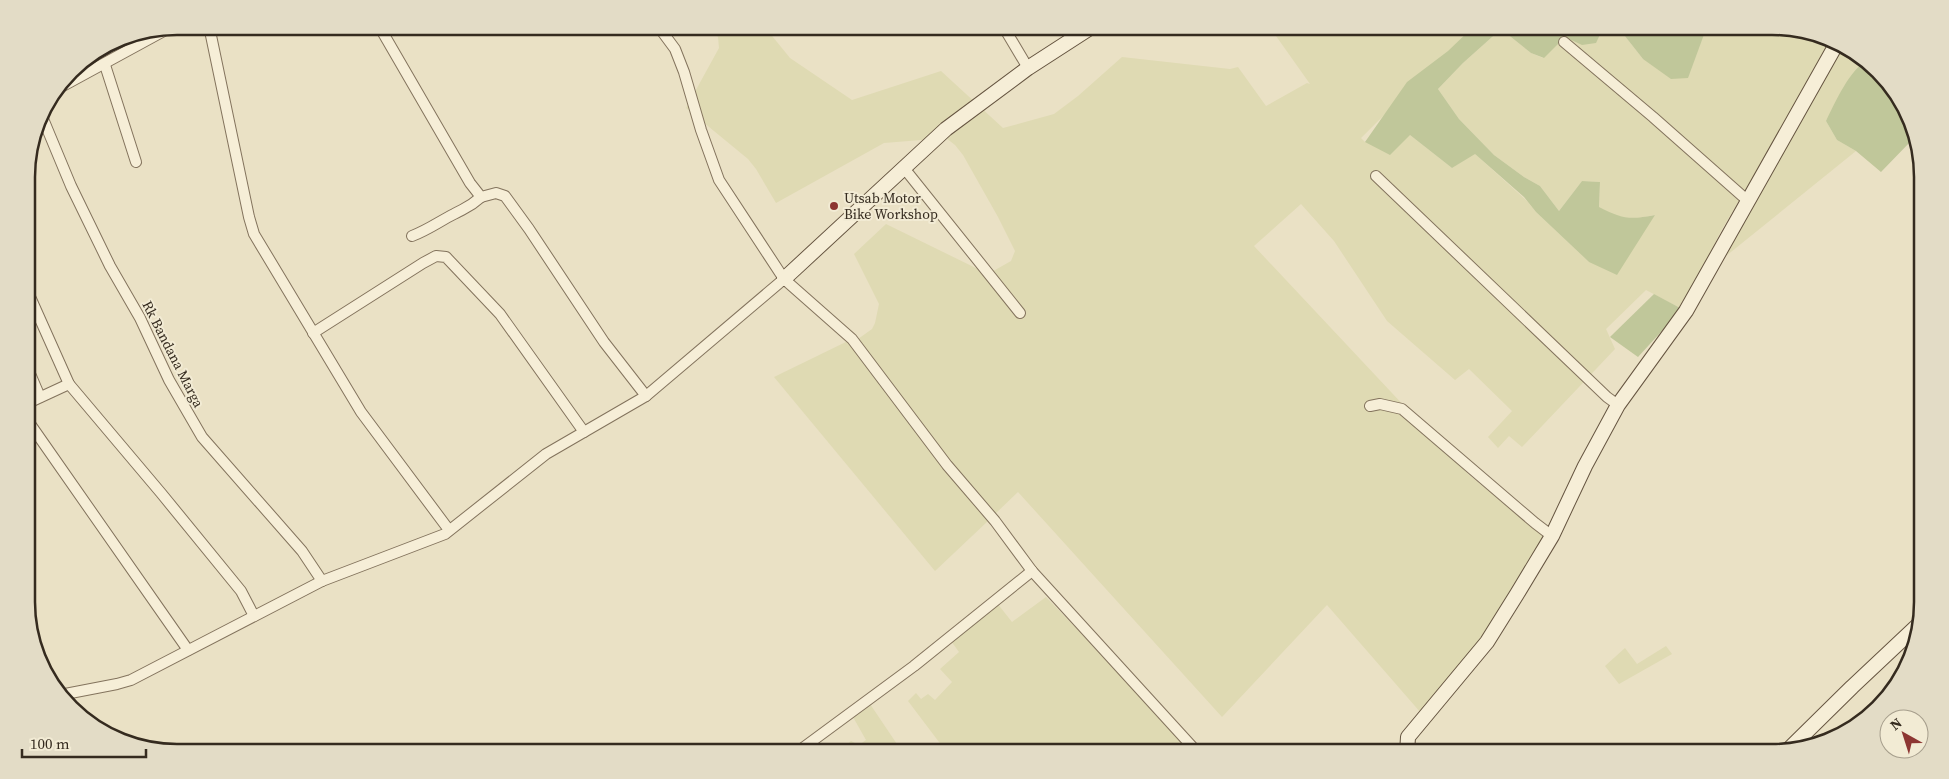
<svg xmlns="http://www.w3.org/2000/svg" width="1949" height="779" font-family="'Source Serif 4',serif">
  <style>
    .farmland { fill: #dfdab3 }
    .green { fill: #c0c79a }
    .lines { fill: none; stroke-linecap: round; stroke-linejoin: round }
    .street-casing { stroke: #83735d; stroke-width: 12 }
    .secondary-casing { stroke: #655440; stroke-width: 16 }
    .street { stroke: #f6eed7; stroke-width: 10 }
    .secondary { stroke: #f6eed7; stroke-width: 14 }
    .poi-dot { fill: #8d3632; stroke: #f2ebd4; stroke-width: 2 }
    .labels { text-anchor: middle; stroke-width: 4; stroke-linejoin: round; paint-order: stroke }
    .poi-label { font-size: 14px; fill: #352b1f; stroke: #f2ebd4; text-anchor: start }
    .street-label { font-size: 14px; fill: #352b1f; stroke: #f2ebd4 }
    .rim { fill: none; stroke: #352b1f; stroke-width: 2.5 }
  </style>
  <rect width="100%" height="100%" fill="#eae1c5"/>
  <g class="farmland">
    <path d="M 710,26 L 764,26 L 790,58 L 852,100 L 941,71 L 1003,128 L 1054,114 L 1078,96 L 1122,57 L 1230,69 L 1238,67 L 1266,106 L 1307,83 L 1310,84 L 1269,26 L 1474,26 L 1361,138 L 1365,142 L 1410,135 L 1452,168 L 1474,153 L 1527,201 L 1536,212 L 1589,262 L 1655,215 L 1635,219 L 1619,217 L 1599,208 L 1600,182 L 1582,181 L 1559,211 L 1540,186 L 1524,177 L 1494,155 L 1459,119 L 1438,89 L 1463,63 L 1501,29 L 1531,53 L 1543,58 L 1565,36 L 1595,43 L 1604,26 L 1617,26 L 1643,59 L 1706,30 L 1702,26 L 1772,26 L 1821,34 L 1833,41 L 1721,231 L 1682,309 L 1646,290 L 1606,329 L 1615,349 L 1522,447 L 1509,436 L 1498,448 L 1488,437 L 1512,411 L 1469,369 L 1455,380 L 1387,321 L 1334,241 L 1301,204 L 1254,246 L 1468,474 L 1545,537 L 1483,641 L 1421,713 L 1327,605 L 1222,717 L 1018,492 L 995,514 L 952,464 L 858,339 L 872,329 L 875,323 L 879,304 L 854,254 L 886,224 L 988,274 L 1011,261 L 1015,251 L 998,217 L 963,155 L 955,145 L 946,138 L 884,143 L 776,203 L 756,169 L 748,159 L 686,108 L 719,48 L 718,37 Z"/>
    <path d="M 1837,43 L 1864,57 L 1868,61 L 1862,63 L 1845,87 L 1826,121 L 1837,140 L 1856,151 L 1726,256 Z"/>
    <path d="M 852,339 L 989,520 L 935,571 L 774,377 Z"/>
    <path d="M 1046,597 L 1103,656 L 1192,753 L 938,753 L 942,746 L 908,701 L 916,693 L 921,699 L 928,694 L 935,700 L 952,682 L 940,669 L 959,652 L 951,641 L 997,603 L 1012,622 Z"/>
    <path d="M 1666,646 L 1672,654 L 1619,684 L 1605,666 L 1625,648 L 1637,664 Z"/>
    <path d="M 870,704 L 903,753 L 844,753 L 841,749 L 851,741 L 859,745 L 866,740 L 853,717 Z"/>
  </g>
  <g class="green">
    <path d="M 1474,26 L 1604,26 L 1596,43 L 1582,45 L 1565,37 L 1544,58 L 1531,53 L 1501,29 L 1463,63 L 1438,89 L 1459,119 L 1494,155 L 1524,177 L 1540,186 L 1559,211 L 1582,181 L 1600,182 L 1599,207 C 1623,219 1629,220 1655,215 L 1617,275 L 1589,262 L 1536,212 L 1524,197 L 1475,154 L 1452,168 L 1410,135 L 1390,155 L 1365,142 L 1407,82 L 1448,51 Z"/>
    <path d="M 1617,26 L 1702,26 L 1706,29 L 1688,78 L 1671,79 L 1643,59 Z"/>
    <path d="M 1868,61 L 1891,85 L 1899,103 L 1895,109 L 1904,116 L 1913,136 L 1911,141 L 1881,172 L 1856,151 L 1837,140 L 1826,121 C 1834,105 1851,66 1868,61 Z"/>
    <path d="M 1654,294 L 1682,309 L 1638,357 L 1610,337 Z"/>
  </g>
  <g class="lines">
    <defs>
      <g id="street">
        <path d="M 209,26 L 249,217 L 254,234 L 361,412 L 449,530"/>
        <path d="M 379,26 L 470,183 L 481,197 L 496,193 L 505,196 L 529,229 L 604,342 L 646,396"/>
        <path d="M 658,26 L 675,49 L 684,72 L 701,130 L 719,180 L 784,279 L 852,339 L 947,465 L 995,521 L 1032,571 L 1198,753"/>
        <path d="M 1003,26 L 1028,68"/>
        <path d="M 1564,42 L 1653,117 L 1748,201"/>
        <path d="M 105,65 L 136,162"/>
        <path d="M 59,88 L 171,27"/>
        <path d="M 41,114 L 71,186 L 110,266 L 140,318 L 169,380 L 202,437 L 302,551 L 322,581"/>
        <path d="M 904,168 L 1020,313"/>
        <path d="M 1376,176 L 1607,397 L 1618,405"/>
        <path d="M 412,236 C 428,230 440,221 454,214 C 467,207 470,207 481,197"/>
        <path d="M 27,290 L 69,384"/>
        <path d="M 313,333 L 423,263 L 436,256 L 446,257 L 500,314 L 584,432"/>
        <path d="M 28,369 L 40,397"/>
        <path d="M 28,403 L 69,384 L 161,493 L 241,591 L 254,616"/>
        <path d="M 1370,406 L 1380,404 L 1402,409 L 1535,523 L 1552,536"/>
        <path d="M 28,421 L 188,650"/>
        <path d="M 60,695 L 117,684 L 131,680 L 322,581 L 445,534 L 546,454 L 646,396 L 784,279"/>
        <path d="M 796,753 L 914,666 L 1032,571"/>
      </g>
      <g id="secondary">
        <path d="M 784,279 L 946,129 L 1028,68 L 1093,26"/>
        <path d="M 1787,751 L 1852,687 L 1919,624"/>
        <path d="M 1407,753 L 1408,737 L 1487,642 L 1517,594 L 1552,536 L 1585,466 L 1618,405 L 1686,311 L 1837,43"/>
      </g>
    </defs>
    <use href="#street" class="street-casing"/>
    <use href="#secondary" class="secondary-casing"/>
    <use href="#street" class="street"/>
    <use href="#secondary" class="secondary"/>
  </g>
  <circle class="poi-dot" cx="834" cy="206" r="5"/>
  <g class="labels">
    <g class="poi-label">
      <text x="844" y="203">Utsab Motor<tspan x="844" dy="16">Bike Workshop</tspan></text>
    </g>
    <g class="street-label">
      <text transform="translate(173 354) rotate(63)" y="5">Rk Bandana Marga</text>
    </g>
  </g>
  <path d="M0 0H1949V779H0ZM177 35H1772A142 142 0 0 1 1914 177V602A142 142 0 0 1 1772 744H177A142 142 0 0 1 35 602V177A142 142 0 0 1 177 35Z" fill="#e3dcc6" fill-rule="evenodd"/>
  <path class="rim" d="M177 35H1772A142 142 0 0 1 1914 177V602A142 142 0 0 1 1772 744H177A142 142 0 0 1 35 602V177A142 142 0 0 1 177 35Z"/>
  <g transform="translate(1904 734) rotate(321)"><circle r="24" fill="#f2ebd4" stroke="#a69e8c"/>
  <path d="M0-4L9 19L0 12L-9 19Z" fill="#8d3632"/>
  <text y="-8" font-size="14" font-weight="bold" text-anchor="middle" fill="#352b1f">N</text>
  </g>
  <path d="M22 749v8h124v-8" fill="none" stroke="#352b1f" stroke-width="2.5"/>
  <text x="30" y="749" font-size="15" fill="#352b1f" stroke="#f2ebd4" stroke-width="4" paint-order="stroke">100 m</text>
</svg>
